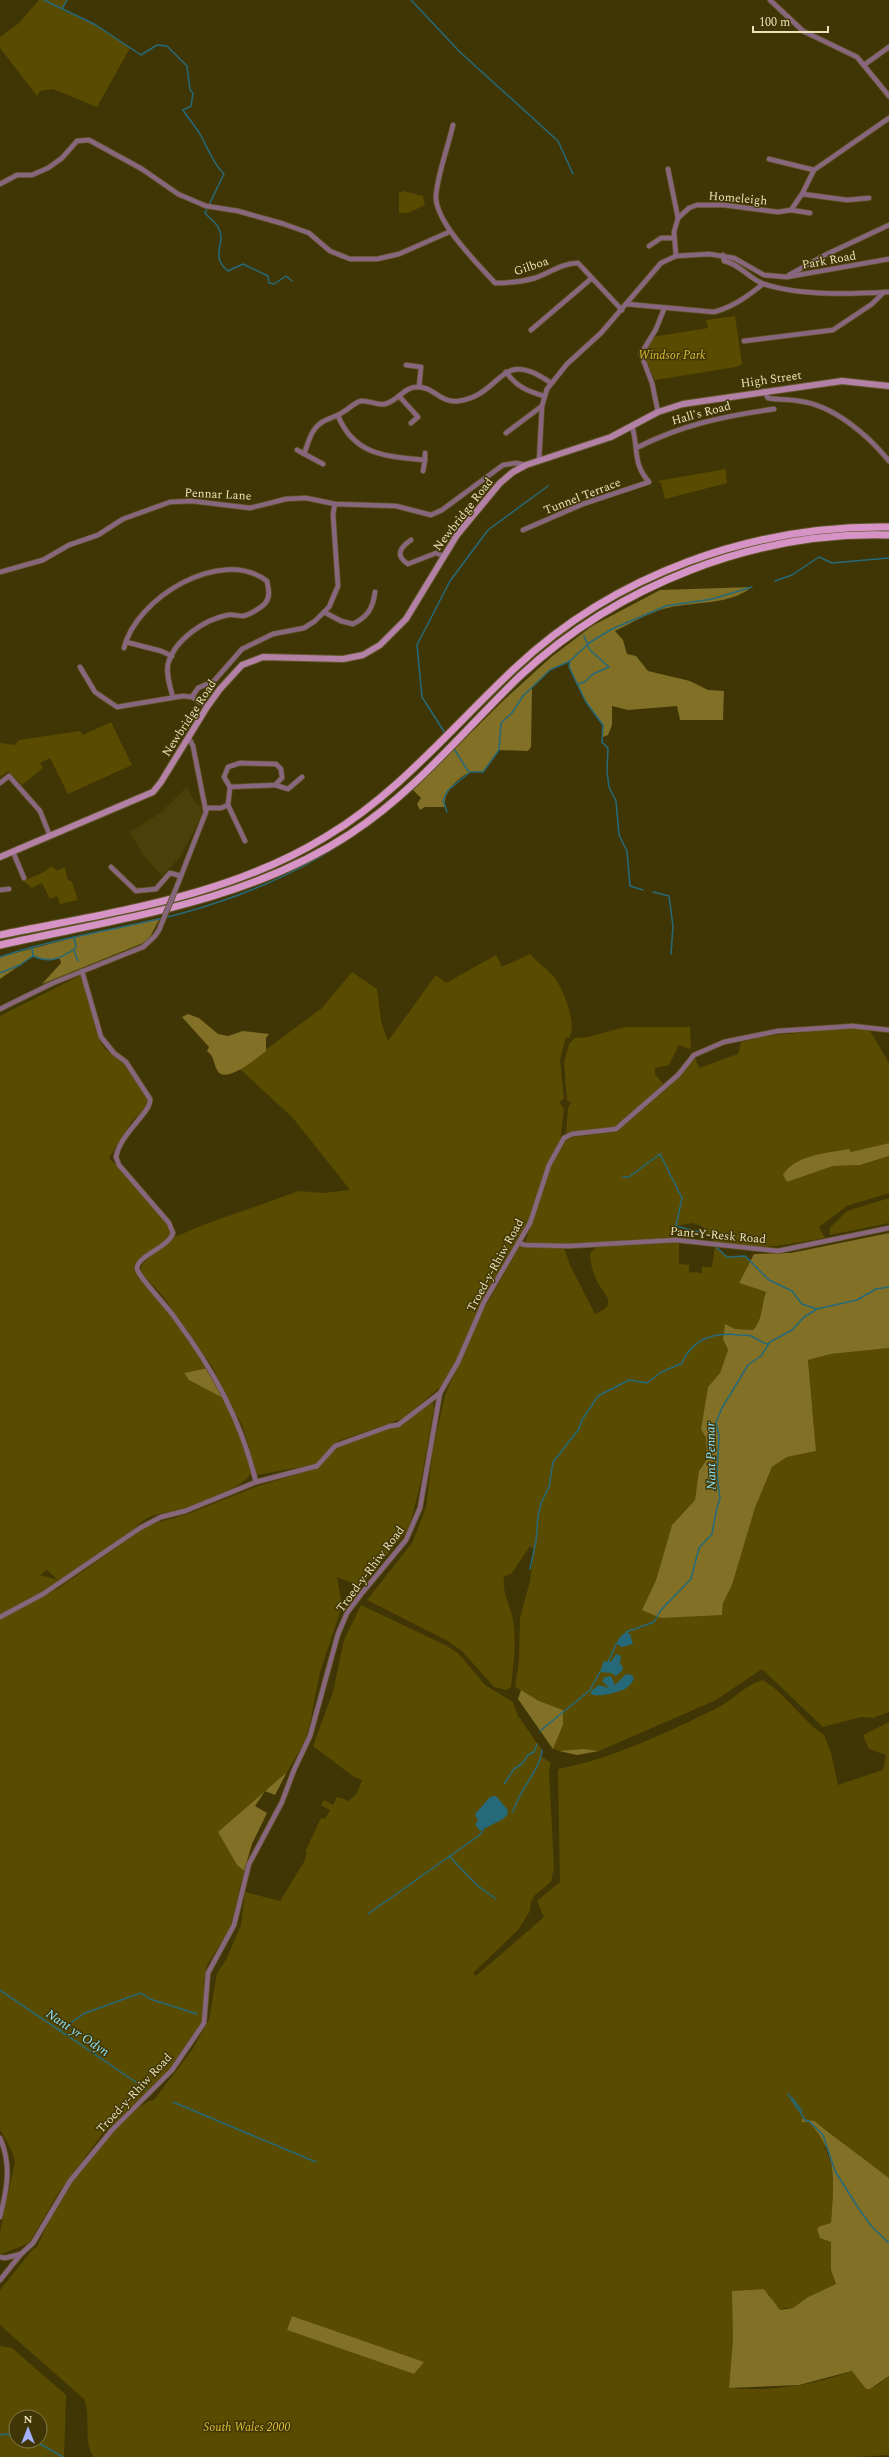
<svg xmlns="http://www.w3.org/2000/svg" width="889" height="2457" font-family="Spectral,serif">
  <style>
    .built { fill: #4c400a }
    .green { fill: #594b00; fill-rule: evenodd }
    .forest { fill: #817026 }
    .water { fill: #266a7a }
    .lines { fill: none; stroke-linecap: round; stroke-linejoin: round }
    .stream { stroke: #266a7a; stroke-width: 1.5 }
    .street-casing { stroke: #5f5525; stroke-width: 6 }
    .secondary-casing { stroke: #5f5525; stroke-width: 8 }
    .primary-casing { stroke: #5f5525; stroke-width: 9 }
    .street { stroke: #87667e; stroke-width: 4.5 }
    .secondary { stroke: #b380a6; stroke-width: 6 }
    .primary { stroke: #d594c5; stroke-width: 7 }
    .street-bridge-casing { stroke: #5f5525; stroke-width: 6; stroke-linecap: butt }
    .street-bridge { stroke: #87667e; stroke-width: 4.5 }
    .labels { text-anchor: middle; stroke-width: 3; stroke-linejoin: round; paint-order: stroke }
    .street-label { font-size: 12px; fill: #eae1b9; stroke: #403605 }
    .park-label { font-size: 12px; font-style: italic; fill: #dbbd37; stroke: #403605 }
    .water-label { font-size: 13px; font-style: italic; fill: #8be2f8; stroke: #403605 }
  </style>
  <rect width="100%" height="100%" fill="#403605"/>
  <path class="built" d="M 187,787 L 195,803 L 201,806 L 202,815 L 180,857 L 162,876 L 144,856 L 130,832 L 160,813 Z"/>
  <g class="green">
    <path d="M 39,0 L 67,0 L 62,10 L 96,25 L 130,48 L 97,107 L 53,89 L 40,91 L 37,96 L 0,48 L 0,37 L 19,23 Z"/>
    <path d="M 403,191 L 423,196 L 425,205 L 408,213 L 399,213 L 399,193 Z"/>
    <path d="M 735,316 L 742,364 L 736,367 L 655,380 L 644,355 L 652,337 L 708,328 L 706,320 Z"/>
    <path d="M 726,469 L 727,483 L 665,499 L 661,483 L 657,481 Z"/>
    <path d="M 111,722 L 132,765 L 68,794 L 50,758 L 40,763 L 43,768 L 22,785 L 8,771 L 0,777 L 0,743 L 15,745 L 19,740 L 80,731 L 83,735 Z"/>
    <path d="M 52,866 L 57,871 L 65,867 L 67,879 L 72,882 L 78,900 L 60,904 L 57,896 L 50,899 L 42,883 L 32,888 L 23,881 L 42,873 Z"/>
    <path d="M 530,954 C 537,962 546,968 553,976 C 563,987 578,1025 569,1038 L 566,1037 L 560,1060 L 564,1099 L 559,1102 L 564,1109 L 560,1141 L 547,1165 L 528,1223 L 503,1266 L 447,1381 L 404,1418 L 338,1441 L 317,1464 L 257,1475 L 243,1427 L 212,1366 L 163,1296 L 140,1272 L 143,1263 L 175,1237 L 203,1225 L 299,1191 L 323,1193 L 350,1190 L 293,1118 L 240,1069 L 322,1008 L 352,972 L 377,989 L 381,1021 L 388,1041 L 436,975 L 446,983 L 496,955 L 502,967 Z"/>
    <path d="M 81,975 L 99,1040 L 105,1049 L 125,1065 L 148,1100 L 148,1106 L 132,1121 L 109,1158 L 130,1179 L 168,1225 L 171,1232 L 169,1237 L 133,1266 L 161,1301 L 208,1368 L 184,1373 C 192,1387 212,1388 223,1398 C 233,1406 248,1459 251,1473 C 246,1486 199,1504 185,1508 C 173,1512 161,1512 150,1517 C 138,1522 131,1532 121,1539 C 81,1565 43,1594 0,1614 L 0,1016 ZM 47,1570 L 58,1580 L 40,1575 Z"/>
    <path d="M 625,1027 L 690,1027 L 691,1047 L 690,1049 L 679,1045 L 669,1065 L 655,1068 L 655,1074 L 663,1084 L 617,1126 L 566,1134 L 568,1108 L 571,1102 L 567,1100 L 564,1063 L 569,1044 L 575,1038 L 588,1037 Z"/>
    <path d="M 846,1028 L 869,1029 L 889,1063 L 889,1143 L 851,1152 L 848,1149 L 822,1155 L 783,1175 L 787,1182 L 833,1166 L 860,1165 L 889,1156 L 889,1193 L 847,1206 L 819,1227 L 825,1238 L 776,1246 L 755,1247 L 715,1242 L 708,1236 L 703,1227 L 693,1223 L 676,1226 L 674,1237 L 582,1243 L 525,1243 L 553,1162 L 567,1140 L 574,1137 L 617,1132 L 671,1085 L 695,1058 L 699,1068 L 738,1054 L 741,1042 L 767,1036 Z"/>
    <path d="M 889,1198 L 889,1223 L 830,1235 L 830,1228 L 847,1211 Z"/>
    <path d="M 679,1243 L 679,1264 L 689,1265 L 689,1272 L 702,1273 L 702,1267 L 712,1267 L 715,1246 L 727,1257 L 745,1256 L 750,1261 L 739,1283 L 766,1292 C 760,1305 763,1320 753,1330 L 734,1329 L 725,1325 L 723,1339 L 728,1350 L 720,1373 L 708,1387 L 701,1429 L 706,1438 L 707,1459 L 699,1471 L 695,1500 L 672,1525 L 656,1580 L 642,1610 L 722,1615 L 723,1603 L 732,1585 L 755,1508 L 772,1467 L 787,1457 L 816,1451 L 808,1360 L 831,1354 L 889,1348 L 889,1712 L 873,1718 L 861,1717 L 823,1727 L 762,1669 L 716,1700 L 599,1751 L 559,1751 L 553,1749 L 563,1725 L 563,1710 L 539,1701 L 515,1687 L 519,1661 L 520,1618 L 530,1581 L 534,1549 L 530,1546 L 512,1573 L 504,1577 C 502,1593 510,1605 513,1620 C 517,1642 513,1665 511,1687 L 507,1690 L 494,1687 L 462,1651 L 446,1640 L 367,1600 L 412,1543 L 418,1528 L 426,1507 L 433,1449 L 445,1395 L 480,1316 L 520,1246 L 564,1248 L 570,1265 L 595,1314 C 619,1304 605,1297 597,1281 C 593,1274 590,1262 590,1253 L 597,1247 Z"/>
    <path d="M 432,1401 L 434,1407 L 421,1481 L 409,1529 L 361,1586 L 337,1577 L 342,1606 L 320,1672 L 310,1723 L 304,1743 L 287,1772 L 219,1832 L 237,1865 L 244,1871 L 230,1928 L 207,1965 L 204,1982 L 203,2016 L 200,2024 L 168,2071 L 100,2137 L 59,2192 L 29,2243 L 2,2254 L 0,2253 L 0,2232 L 15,2162 C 14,2152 5,2139 0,2130 L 0,1619 L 59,1588 L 149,1525 L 188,1514 L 258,1486 L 319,1468 L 336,1447 L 390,1427 L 402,1426 Z"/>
    <path d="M 361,1605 L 447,1646 L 458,1653 L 485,1685 L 513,1702 L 518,1716 L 542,1750 L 542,1757 L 551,1763 L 549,1770 L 554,1868 L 551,1882 L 535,1895 L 531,1902 L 530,1911 L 518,1930 L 475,1971 L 473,1973 L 476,1976 L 544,1917 L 537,1901 L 560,1882 L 558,1769 C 611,1759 669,1732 717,1708 C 733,1700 746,1684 763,1680 L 778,1691 L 813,1727 L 824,1735 L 831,1753 L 838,1785 L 883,1770 L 886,1755 L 869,1749 L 863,1735 L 889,1722 L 889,2178 L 828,2131 L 808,2119 L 826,2144 L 824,2146 C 837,2171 833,2195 831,2223 L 820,2226 L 831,2242 L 831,2270 L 836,2284 L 808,2297 L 793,2308 L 784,2308 L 780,2311 L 774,2305 L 769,2294 L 758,2289 L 733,2291 L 733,2338 L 729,2388 C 770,2392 814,2385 852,2371 L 866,2389 L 876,2386 L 889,2376 L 889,2455 L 857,2457 L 94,2457 C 82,2441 92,2418 84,2399 L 0,2325 L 0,2290 L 33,2249 L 37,2247 C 44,2232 51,2215 60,2200 C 72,2181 134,2100 154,2100 L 192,2050 L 209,2020 L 217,1973 L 226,1960 L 241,1925 L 245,1892 L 280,1901 L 304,1862 L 307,1852 L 305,1852 L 320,1820 L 321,1818 L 325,1819 L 330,1810 L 321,1805 L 324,1800 L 333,1805 L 337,1797 L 349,1801 L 357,1793 L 362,1780 L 354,1777 L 313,1746 L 333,1692 L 344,1640 ZM 292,2316 L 423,2362 L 414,2374 L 287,2330 Z"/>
    <path d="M 0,2346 L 12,2348 L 66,2395 L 64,2457 L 0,2457 ZM 16,2417 L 40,2417 L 40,2441 L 16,2441 Z"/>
  </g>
  <g class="forest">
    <path d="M 752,587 C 729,606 691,601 663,609 C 647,614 631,623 615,631 L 623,640 L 627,654 L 636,656 L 648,671 L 690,681 L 708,690 L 724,691 L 723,720 L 680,720 L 677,706 L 628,710 L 612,706 L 612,725 L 608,735 L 603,737 L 603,725 L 586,702 L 569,667 L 570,661 L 550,670 L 532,688 L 531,747 L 528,751 L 499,750 L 483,772 C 479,772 473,771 470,772 C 458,777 442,794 445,807 L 425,807 L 420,810 L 417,804 L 421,798 L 413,790 L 505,699 L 550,658 L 592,626 L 660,590 Z"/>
    <path d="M 160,918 L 149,939 L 143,943 L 42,984 L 61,963 L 60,959 L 40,959 L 33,956 L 0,979 L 0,957 L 80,936 Z"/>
    <path d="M 188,1014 L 199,1018 L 218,1034 L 228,1036 L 243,1031 L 269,1034 L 266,1038 L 266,1051 C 258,1057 225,1086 217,1070 C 213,1063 215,1057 207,1051 L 209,1047 L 182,1017 Z"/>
    <path d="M 889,1143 L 889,1156 L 860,1165 L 833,1166 L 787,1182 L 783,1175 C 795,1155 827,1153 849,1149 L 851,1152 Z"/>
    <path d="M 889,1233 L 889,1348 L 831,1354 L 808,1360 L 816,1451 L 787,1457 L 772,1467 L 755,1508 L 732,1585 L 723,1603 L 722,1615 L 661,1618 L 642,1610 L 656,1580 L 672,1525 L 695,1500 L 699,1471 L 707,1459 L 706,1438 L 701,1429 L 708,1387 L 720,1373 L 728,1350 L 723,1339 L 725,1324 L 735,1329 L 753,1330 C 763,1320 761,1304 766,1292 L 739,1283 L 754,1254 L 791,1253 Z"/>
    <path d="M 208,1368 L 223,1398 L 189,1380 L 184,1373 Z"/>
    <path d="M 521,1690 L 539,1701 L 563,1710 L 563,1725 L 553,1749 L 518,1699 Z"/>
    <path d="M 583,1749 L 599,1751 L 577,1755 L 559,1751 Z"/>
    <path d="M 287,1772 L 275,1795 L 265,1791 L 255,1806 L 267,1813 L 252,1844 L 244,1871 L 237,1865 L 218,1832 Z"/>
    <path d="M 802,2119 L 814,2121 L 889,2178 L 889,2376 L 870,2389 L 866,2389 L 852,2371 L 799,2385 L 729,2388 L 733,2338 L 732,2291 L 764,2289 L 780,2310 L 793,2308 L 808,2297 L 836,2284 L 831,2270 L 831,2242 L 820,2238 L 817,2229 L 820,2226 L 831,2223 C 834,2180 838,2154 809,2122 L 802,2122 Z"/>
    <path d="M 292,2316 L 424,2362 L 414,2374 L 287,2330 Z"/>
  </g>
  <g class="water">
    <path d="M 626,1632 L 630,1634 L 633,1644 L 622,1647 L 616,1644 L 620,1637 Z"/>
    <path d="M 616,1654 L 621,1656 L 620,1664 L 623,1667 L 622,1671 L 616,1676 L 611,1673 L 600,1672 L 604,1661 L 611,1662 Z"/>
    <path d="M 626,1674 L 632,1675 L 634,1679 C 632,1683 629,1686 625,1689 C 619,1692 596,1698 591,1694 L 591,1691 L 599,1685 L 609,1688 L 602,1681 L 605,1677 L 611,1676 L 615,1685 Z"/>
    <path d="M 496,1796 L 507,1809 L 508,1814 L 503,1819 L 480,1831 L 475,1824 L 478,1821 L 475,1814 L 490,1797 Z"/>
  </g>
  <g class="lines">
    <g class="stream">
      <path d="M 44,0 L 96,25 L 141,55 L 157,45 L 167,46 L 187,66 L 190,90 L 193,93 L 191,106 L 183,110 C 188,118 196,127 201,136 C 208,148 213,164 224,174 L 205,213 C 209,218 215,222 218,227 C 228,243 208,255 228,271 L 243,264 L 268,276 L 269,283 L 274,284 L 286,276 L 292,281"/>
      <path d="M 411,0 L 460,52 L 558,141 L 573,174"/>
      <path d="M 62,9 L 67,0"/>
      <path d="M 775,581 L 792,575 L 819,557 L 832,563 L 889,558"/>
      <path d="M 570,661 L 569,667 L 586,702 L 603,725 L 602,742 L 608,748 L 607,771 L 609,787 L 616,801 L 619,835 L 627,851 L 630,886 L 643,890"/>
      <path d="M 578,684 L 585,682 L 593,674 L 609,667 L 590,650 L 584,636"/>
      <path d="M 445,733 L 422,697 L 417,645 L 450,581 L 488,530 L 548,486"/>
      <path d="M 453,747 L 468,771"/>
      <path d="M 390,809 L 422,781"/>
      <path d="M 447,812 L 443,800 L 448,790 L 470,772 L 483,772 L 499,750 L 501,723 L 512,713 L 523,696 L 550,670 L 570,661 L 589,643 L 612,629 L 666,606 L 712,599 L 752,587"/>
      <path d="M 653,892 L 669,896 L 673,926 L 671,954"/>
      <path d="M 32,948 L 33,956"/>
      <path d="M 74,950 L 78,961"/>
      <path d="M 0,957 C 59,937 123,929 183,913 C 251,894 315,866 371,823"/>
      <path d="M 0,973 L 20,965 L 33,956 C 51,964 61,958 76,948 L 74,937"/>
      <path d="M 623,1177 L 629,1177 L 660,1154 L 682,1198 L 676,1226 L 702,1233"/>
      <path d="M 715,1246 L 727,1257 L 745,1256 L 769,1280 L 792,1291 L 802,1304 L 817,1309"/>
      <path d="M 530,1569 L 536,1541 L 538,1516 L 541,1503 L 549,1487 L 553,1462 L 579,1429 L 582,1420 L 598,1396 L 629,1380 L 647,1383 L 660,1373 L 682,1363 C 693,1338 714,1332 739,1335 C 743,1335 748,1335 751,1336 C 758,1339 761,1343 768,1344"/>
      <path d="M 626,1632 L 654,1622 L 660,1611 L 691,1579 L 699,1548 L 712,1534 L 717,1507 L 720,1499 L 717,1474 L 719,1436 L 716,1422 L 722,1408 L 748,1365 L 761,1356 L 770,1342 L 792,1330 L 804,1317 L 817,1309 L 857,1300 L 876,1289 L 889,1287"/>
      <path d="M 608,1663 L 616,1644"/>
      <path d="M 540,1731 L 590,1690 L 600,1672"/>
      <path d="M 504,1784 L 514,1769 L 522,1764 L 528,1755 L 534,1752 L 537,1744"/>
      <path d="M 513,1812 C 518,1791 541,1769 542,1750"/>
      <path d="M 449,1856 L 477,1885 L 496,1899"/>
      <path d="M 368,1914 L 481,1834 L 483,1830"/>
      <path d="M 0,1990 L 146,2089"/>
      <path d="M 59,2031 L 85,2013 L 141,1993 L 150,1999 L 197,2014"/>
      <path d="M 788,2094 L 806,2121 L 809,2121 L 823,2135 L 835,2171 L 859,2209 L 872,2227 L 889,2243"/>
      <path d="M 792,2098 L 802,2111"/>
      <path d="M 173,2102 L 316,2162"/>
      <path d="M 0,2435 L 7,2434 L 16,2437"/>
      <path d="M 35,2441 L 63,2457"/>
    </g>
    <defs>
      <g id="street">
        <path d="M 770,0 L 803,31 L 857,57 L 889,96"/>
        <path d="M 864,65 L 889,47"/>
        <path d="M 453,125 C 448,147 438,173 436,195 C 434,221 477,263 495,283 C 509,283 521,282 535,278 C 550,273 562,263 578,263 L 622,310"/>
        <path d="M 769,159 L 814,170"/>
        <path d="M 668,169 L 678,218"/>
        <path d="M 0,184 L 17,175 L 32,175 L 48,168 L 62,158 L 77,141 L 89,140 L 142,169 L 178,194 L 206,206 L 238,211 L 284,224 L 309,233 L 330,251 L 350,259 L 377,259 L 399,254 L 449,232"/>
        <path d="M 802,194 L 847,200 L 869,198"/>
        <path d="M 791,210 L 802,194 L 814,170 L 889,118"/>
        <path d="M 649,246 L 661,238 L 674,238"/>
        <path d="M 723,255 L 724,261 C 740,264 749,279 764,284 C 800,296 851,294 889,292"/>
        <path d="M 676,256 L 674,232 L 678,218 L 689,208 L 697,205 L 724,205 L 778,212 L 791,210 L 810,213"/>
        <path d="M 789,275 L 825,255 L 889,225"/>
        <path d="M 626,304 L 714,312 C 733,307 748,296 763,284"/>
        <path d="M 531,330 L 592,278"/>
        <path d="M 744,341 L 833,330 L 872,304 L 884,292"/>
        <path d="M 406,365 L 421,367 L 419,387"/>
        <path d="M 506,372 C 517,387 527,391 544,396"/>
        <path d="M 764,391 L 768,398 C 778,400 788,399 799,401 C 833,405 868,435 889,461"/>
        <path d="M 399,396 L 418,417 L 411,423"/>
        <path d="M 658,412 L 652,383 L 641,354 L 656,329 L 664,309"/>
        <path d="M 338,416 C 355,456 386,456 425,460 L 423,471"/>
        <path d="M 506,433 L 542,406"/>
        <path d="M 636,448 C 682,425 723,416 774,409"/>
        <path d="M 297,450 L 323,464"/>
        <path d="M 304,454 C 309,441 311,428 324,421 C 330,418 337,416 343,412 C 349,409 355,402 361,401 C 369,400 378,406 385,404 C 398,401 404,387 417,387 C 433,386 441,404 459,401 C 504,394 499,346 551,383"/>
        <path d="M 425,460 L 425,453"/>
        <path d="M 539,461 L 542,406 L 547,389 L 567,364 L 601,333 L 661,263 L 676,256 L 709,254 L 734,258 L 764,275 L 787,277 L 889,259"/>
        <path d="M 523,530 L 583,504 L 649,482 C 632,463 639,449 632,426"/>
        <path d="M 411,540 C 401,547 394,555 408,564 L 436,553 L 443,556"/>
        <path d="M 0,572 L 43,560 L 69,545 L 98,535 L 123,519 L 170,502 L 192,501 L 250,508 L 286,499 L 306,498 L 335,504 L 396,506 L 431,515 L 442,510 L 503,465 L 516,463 L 526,465"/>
        <path d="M 324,612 L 341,621 L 353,624 C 367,617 373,609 375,592"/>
        <path d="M 126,642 L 161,651 L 172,656"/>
        <path d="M 124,648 C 136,598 221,546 267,581 C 268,587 271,596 266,602 C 263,607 249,615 243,616 C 238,616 233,614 228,615 C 205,619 174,640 168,664 C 166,675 170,687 173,697"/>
        <path d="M 80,667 L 95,692 L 117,707 L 183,696 L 192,697 L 207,707"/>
        <path d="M 192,697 L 198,688 L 214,681 L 242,649 L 273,634 L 304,628 L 315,621 L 329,607 L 338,586 L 333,514 L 335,504"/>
        <path d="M 240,763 L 276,764 L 281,769 L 282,778 L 275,785 L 230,787 L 224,777 L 228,767 Z"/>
        <path d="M 0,783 L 9,776 L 40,811 L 50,836"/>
        <path d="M 275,785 L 288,789 L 302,777"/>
        <path d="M 228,805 L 245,841"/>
        <path d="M 205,808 L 221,808 L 228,805 L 230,787"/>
        <path d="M 13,852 L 24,878"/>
        <path d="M 111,867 L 136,891 L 156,889 L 170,873 L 181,876"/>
        <path d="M 179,881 L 206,812 L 193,746 L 189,738"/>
        <path d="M 0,890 L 9,889"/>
        <path d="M 82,971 L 101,1037 L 114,1053 L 126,1062 L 150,1099 C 152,1112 120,1133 116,1157 L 119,1165 L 169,1223 L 173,1233 C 168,1248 138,1255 137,1268 C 137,1276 169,1308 175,1318 C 213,1369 241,1420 256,1482"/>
        <path d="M 0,1009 L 53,983 L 143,947 L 155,936 L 159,930"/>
        <path d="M 519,1243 L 525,1245 L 569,1246 L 676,1240 L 778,1251 L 889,1228"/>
        <path d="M 0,1617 L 43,1594 L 140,1528 L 161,1517 L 185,1511 L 256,1482 L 317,1466 L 335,1446 L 390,1426 L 398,1425 L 440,1393"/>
        <path d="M 0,2138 C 12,2165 7,2189 0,2217"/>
        <path d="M 0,2257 L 5,2258 L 21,2254"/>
        <path d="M 0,2280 L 21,2254 L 33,2243 L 70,2181 L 112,2130 L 172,2070 L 204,2023 L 208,1973 L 234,1925 L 249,1864 L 282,1802 L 294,1770 L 310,1736 L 338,1634 L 347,1613 L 362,1593 L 406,1540 L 420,1508 L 440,1393 L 458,1362 L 484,1302 L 530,1223 L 549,1165 L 564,1138 L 572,1134 L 616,1129 L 678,1075 L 694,1055 L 724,1042 L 778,1031 L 839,1027 L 852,1026 L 889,1030"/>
      </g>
      <path id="secondary" d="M 0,857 L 153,792 L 161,782 L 207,707 L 220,689 L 242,665 L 263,657 L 343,659 L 363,655 L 380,645 L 406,619 L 457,535 L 500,483 L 513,472 L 526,465 L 611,437 L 658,412 L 683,404 L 842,381 L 889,386"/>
      <g id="primary">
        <path d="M 0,935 C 111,912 229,897 327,836 C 400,792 453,726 515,668 C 615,574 753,525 889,527"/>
        <path d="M 0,945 C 120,918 245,903 350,834 C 416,791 464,730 520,676 C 618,585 755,531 889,535"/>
      </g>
    </defs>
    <use href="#street" class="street-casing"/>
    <use href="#secondary" class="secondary-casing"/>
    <use href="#primary" class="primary-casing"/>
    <use href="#street" class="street"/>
    <use href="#secondary" class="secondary"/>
    <use href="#primary" class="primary"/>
    <defs>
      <path id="street-bridge" d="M 159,930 L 179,881"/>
    </defs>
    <use href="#street-bridge" class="street-bridge-casing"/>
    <use href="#street-bridge" class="street-bridge"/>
  </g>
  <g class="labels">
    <g class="street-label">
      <text transform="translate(738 198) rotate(5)" y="4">Homeleigh</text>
      <text transform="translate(829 260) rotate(-10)" y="4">Park Road</text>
      <text transform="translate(531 266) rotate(-19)" y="4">Gilboa</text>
      <text transform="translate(771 379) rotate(-8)" y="4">High Street</text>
      <text transform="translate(701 413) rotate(-15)" y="4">Hall's Road</text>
      <text transform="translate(218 494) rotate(3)" y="4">Pennar Lane</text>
      <text transform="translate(582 496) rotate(-21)" y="4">Tunnel Terrace</text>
      <text transform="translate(463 514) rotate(-52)" y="4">Newbridge Road</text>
      <text transform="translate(189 718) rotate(-57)" y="4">Newbridge Road</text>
      <text transform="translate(718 1235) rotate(5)" y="4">Pant-Y-Resk Road</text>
      <text transform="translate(495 1265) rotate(-61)" y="4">Troed-y-Rhiw Road</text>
      <text transform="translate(370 1569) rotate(-53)" y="4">Troed-y-Rhiw Road</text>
      <text transform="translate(134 2093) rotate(-47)" y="4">Troed-y-Rhiw Road</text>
    </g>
    <g class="park-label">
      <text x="672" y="359">Windsor Park</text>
      <text x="247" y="2431">South Wales 2000</text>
    </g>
    <g class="water-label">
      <text transform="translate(710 1456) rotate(-91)" y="5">Nant Pennar</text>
      <text transform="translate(78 2032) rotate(34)" y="5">Nant yr Odyn</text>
    </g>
  </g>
  <g transform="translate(28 2429)"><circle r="19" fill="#403605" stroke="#847a4d"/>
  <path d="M0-3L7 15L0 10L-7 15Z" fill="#a5b1fc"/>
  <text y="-6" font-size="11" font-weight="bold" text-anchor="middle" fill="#eae1b9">N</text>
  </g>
  <path d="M753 26v6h75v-6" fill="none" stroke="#eae1b9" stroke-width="2"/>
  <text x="759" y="26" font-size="12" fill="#eae1b9" stroke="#403605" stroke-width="3" paint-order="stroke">100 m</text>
</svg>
